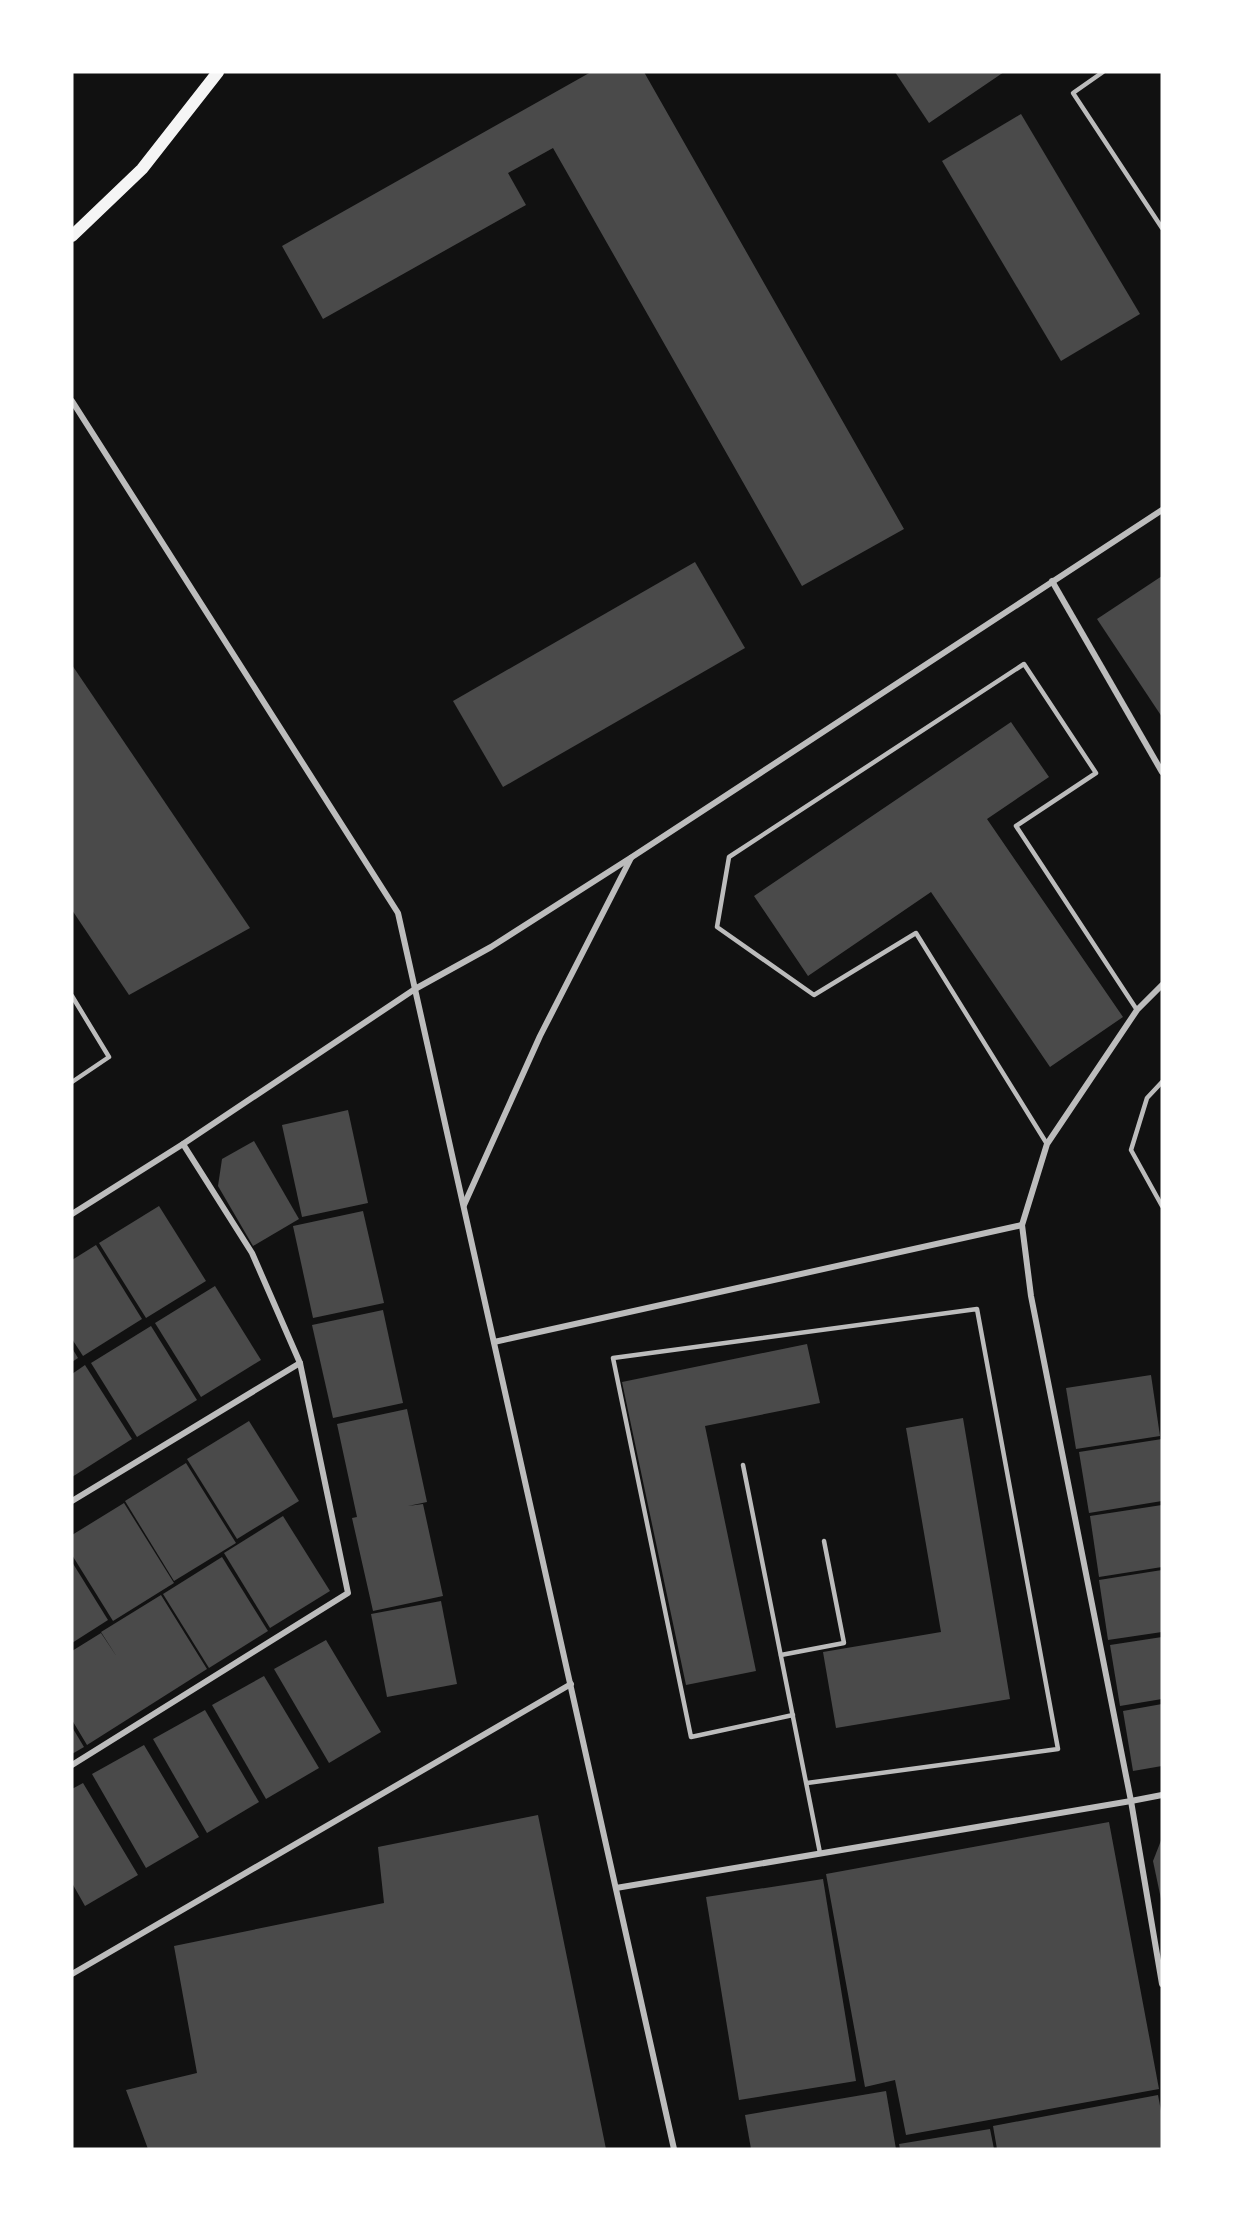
<svg xmlns="http://www.w3.org/2000/svg" width="1234" height="2221" font-family="'Fira Sans Condensed',sans-serif">
  <style>
    .building { fill: #4a4a4a }
    .lines { fill: none; stroke-linecap: round; stroke-linejoin: round }
    .service { stroke: #bcbcbc; stroke-width: 4.5 }
    .minor { stroke: #bcbcbc; stroke-width: 6 }
    .secondary { stroke: #f5f5f5; stroke-width: 12 }
  </style>
  <rect width="100%" height="100%" fill="#111"/>
  <g class="building">
    <path d="M 591,72 L 644,72 L 904,529 L 802,586 L 553,148 L 508,173 L 526,205 L 323,319 L 282,246 Z"/>
    <path d="M 895,72 L 1004,72 L 929,123 Z"/>
    <path d="M 1021,114 L 1140,314 L 1061,361 L 942,161 Z"/>
    <path d="M 695,562 L 745,648 L 503,787 L 453,701 Z"/>
    <path d="M 1162,576 L 1162,717 L 1097,619 Z"/>
    <path d="M 72,665 L 250,928 L 129,995 L 72,910 Z"/>
    <path d="M 1011,722 L 1049,777 L 987,819 L 1123,1017 L 1050,1067 L 931,892 L 808,976 L 754,896 Z"/>
    <path d="M 348,1110 L 368,1203 L 302,1217 L 282,1125 Z"/>
    <path d="M 254,1141 L 299,1219 L 253,1246 L 218,1186 L 222,1159 Z"/>
    <path d="M 159,1206 L 206,1281 L 146,1318 L 99,1243 Z"/>
    <path d="M 363,1211 L 384,1303 L 313,1318 L 293,1226 Z"/>
    <path d="M 96,1245 L 142,1319 L 83,1356 L 72,1339 L 72,1260 Z"/>
    <path d="M 215,1286 L 261,1360 L 201,1397 L 155,1323 Z"/>
    <path d="M 383,1310 L 403,1403 L 333,1418 L 312,1325 Z"/>
    <path d="M 151,1326 L 197,1400 L 137,1437 L 91,1363 Z"/>
    <path d="M 807,1344 L 820,1403 L 705,1426 L 756,1671 L 686,1685 L 622,1382 Z"/>
    <path d="M 72,1348 L 78,1358 L 72,1362 Z"/>
    <path d="M 85,1365 L 132,1439 L 72,1477 L 72,1374 Z"/>
    <path d="M 1151,1375 L 1160,1436 L 1076,1449 L 1066,1388 Z"/>
    <path d="M 407,1409 L 427,1502 L 408,1506 L 423,1504 L 443,1596 L 373,1611 L 352,1518 L 357,1517 L 337,1424 Z"/>
    <path d="M 963,1418 L 1010,1699 L 836,1728 L 823,1652 L 941,1632 L 906,1428 Z"/>
    <path d="M 249,1421 L 299,1501 L 237,1539 L 187,1459 Z"/>
    <path d="M 1162,1439 L 1162,1501 L 1089,1513 L 1079,1452 Z"/>
    <path d="M 186,1463 L 236,1543 L 174,1581 L 125,1501 Z"/>
    <path d="M 124,1503 L 174,1583 L 113,1621 L 72,1555 L 72,1535 Z"/>
    <path d="M 1162,1505 L 1162,1567 L 1099,1577 L 1090,1516 Z"/>
    <path d="M 283,1516 L 330,1591 L 270,1628 L 224,1553 Z"/>
    <path d="M 222,1557 L 268,1631 L 209,1668 L 163,1594 Z"/>
    <path d="M 72,1562 L 108,1620 L 72,1643 Z"/>
    <path d="M 1162,1570 L 1162,1632 L 1108,1640 L 1099,1580 Z"/>
    <path d="M 161,1595 L 207,1669 L 87,1745 L 72,1720 L 72,1651 L 101,1633 L 117,1657 L 101,1632 Z"/>
    <path d="M 441,1601 L 457,1684 L 387,1697 L 371,1614 Z"/>
    <path d="M 1162,1637 L 1162,1699 L 1120,1706 L 1110,1645 Z"/>
    <path d="M 326,1640 L 381,1732 L 329,1763 L 274,1669 Z"/>
    <path d="M 264,1676 L 319,1768 L 266,1799 L 212,1705 Z"/>
    <path d="M 1162,1704 L 1162,1766 L 1133,1771 L 1123,1711 Z"/>
    <path d="M 205,1710 L 259,1802 L 207,1833 L 153,1739 Z"/>
    <path d="M 72,1727 L 84,1747 L 72,1754 Z"/>
    <path d="M 144,1745 L 199,1837 L 146,1868 L 92,1774 Z"/>
    <path d="M 83,1783 L 138,1875 L 85,1906 L 72,1883 L 72,1789 Z"/>
    <path d="M 538,1815 L 606,2149 L 148,2149 L 126,2090 L 197,2073 L 174,1946 L 384,1903 L 378,1847 Z"/>
    <path d="M 1109,1822 L 1159,2089 L 906,2135 L 895,2080 L 865,2087 L 826,1874 Z"/>
    <path d="M 1162,1838 L 1162,1898 L 1161,1899 L 1153,1861 Z"/>
    <path d="M 823,1879 L 856,2081 L 739,2100 L 706,1897 Z"/>
    <path d="M 886,2091 L 896,2149 L 751,2149 L 745,2115 Z"/>
    <path d="M 1158,2095 L 1162,2116 L 1162,2149 L 997,2149 L 993,2126 Z"/>
    <path d="M 990,2129 L 994,2149 L 900,2149 L 899,2144 Z"/>
  </g>
  <g class="lines">
    <g class="service">
      <path d="M 1103,72 L 1073,93 L 1162,228"/>
      <path d="M 72,996 L 109,1057 L 72,1082"/>
      <path d="M 1162,1082 L 1147,1098 L 1131,1150 L 1162,1206"/>
      <path d="M 1047,1144 L 916,933 L 814,995 L 717,927 L 729,857 L 1024,664 L 1096,773 L 1016,826 L 1137,1010"/>
      <path d="M 743,1465 L 820,1853"/>
      <path d="M 781,1655 L 844,1643 L 824,1541"/>
      <path d="M 793,1715 L 691,1737 L 613,1358 L 977,1309 L 1058,1749 L 807,1783"/>
    </g>
    <g class="minor">
      <path d="M 72,401 L 398,913 L 674,2149"/>
      <path d="M 1052,581 L 1162,772"/>
      <path d="M 1162,985 L 1137,1010 L 1047,1144 L 1022,1225 L 1031,1296 L 1131,1801 L 1162,1795"/>
      <path d="M 464,1205 L 540,1036 L 631,858"/>
      <path d="M 72,1214 L 183,1144 L 415,989 L 491,947 L 632,857 L 1162,510"/>
      <path d="M 494,1342 L 1022,1225"/>
      <path d="M 72,1501 L 300,1363"/>
      <path d="M 72,1765 L 348,1593 L 300,1363 L 252,1253 L 183,1144"/>
      <path d="M 616,1888 L 1131,1801 L 1162,1984"/>
      <path d="M 72,1974 L 571,1684"/>
    </g>
    <path class="secondary" d="M 72,236 L 142,169 L 218,72"/>
  </g>
  <rect width="1234" height="2221" fill="none" stroke="#ffffff" stroke-width="147"/>
</svg>
